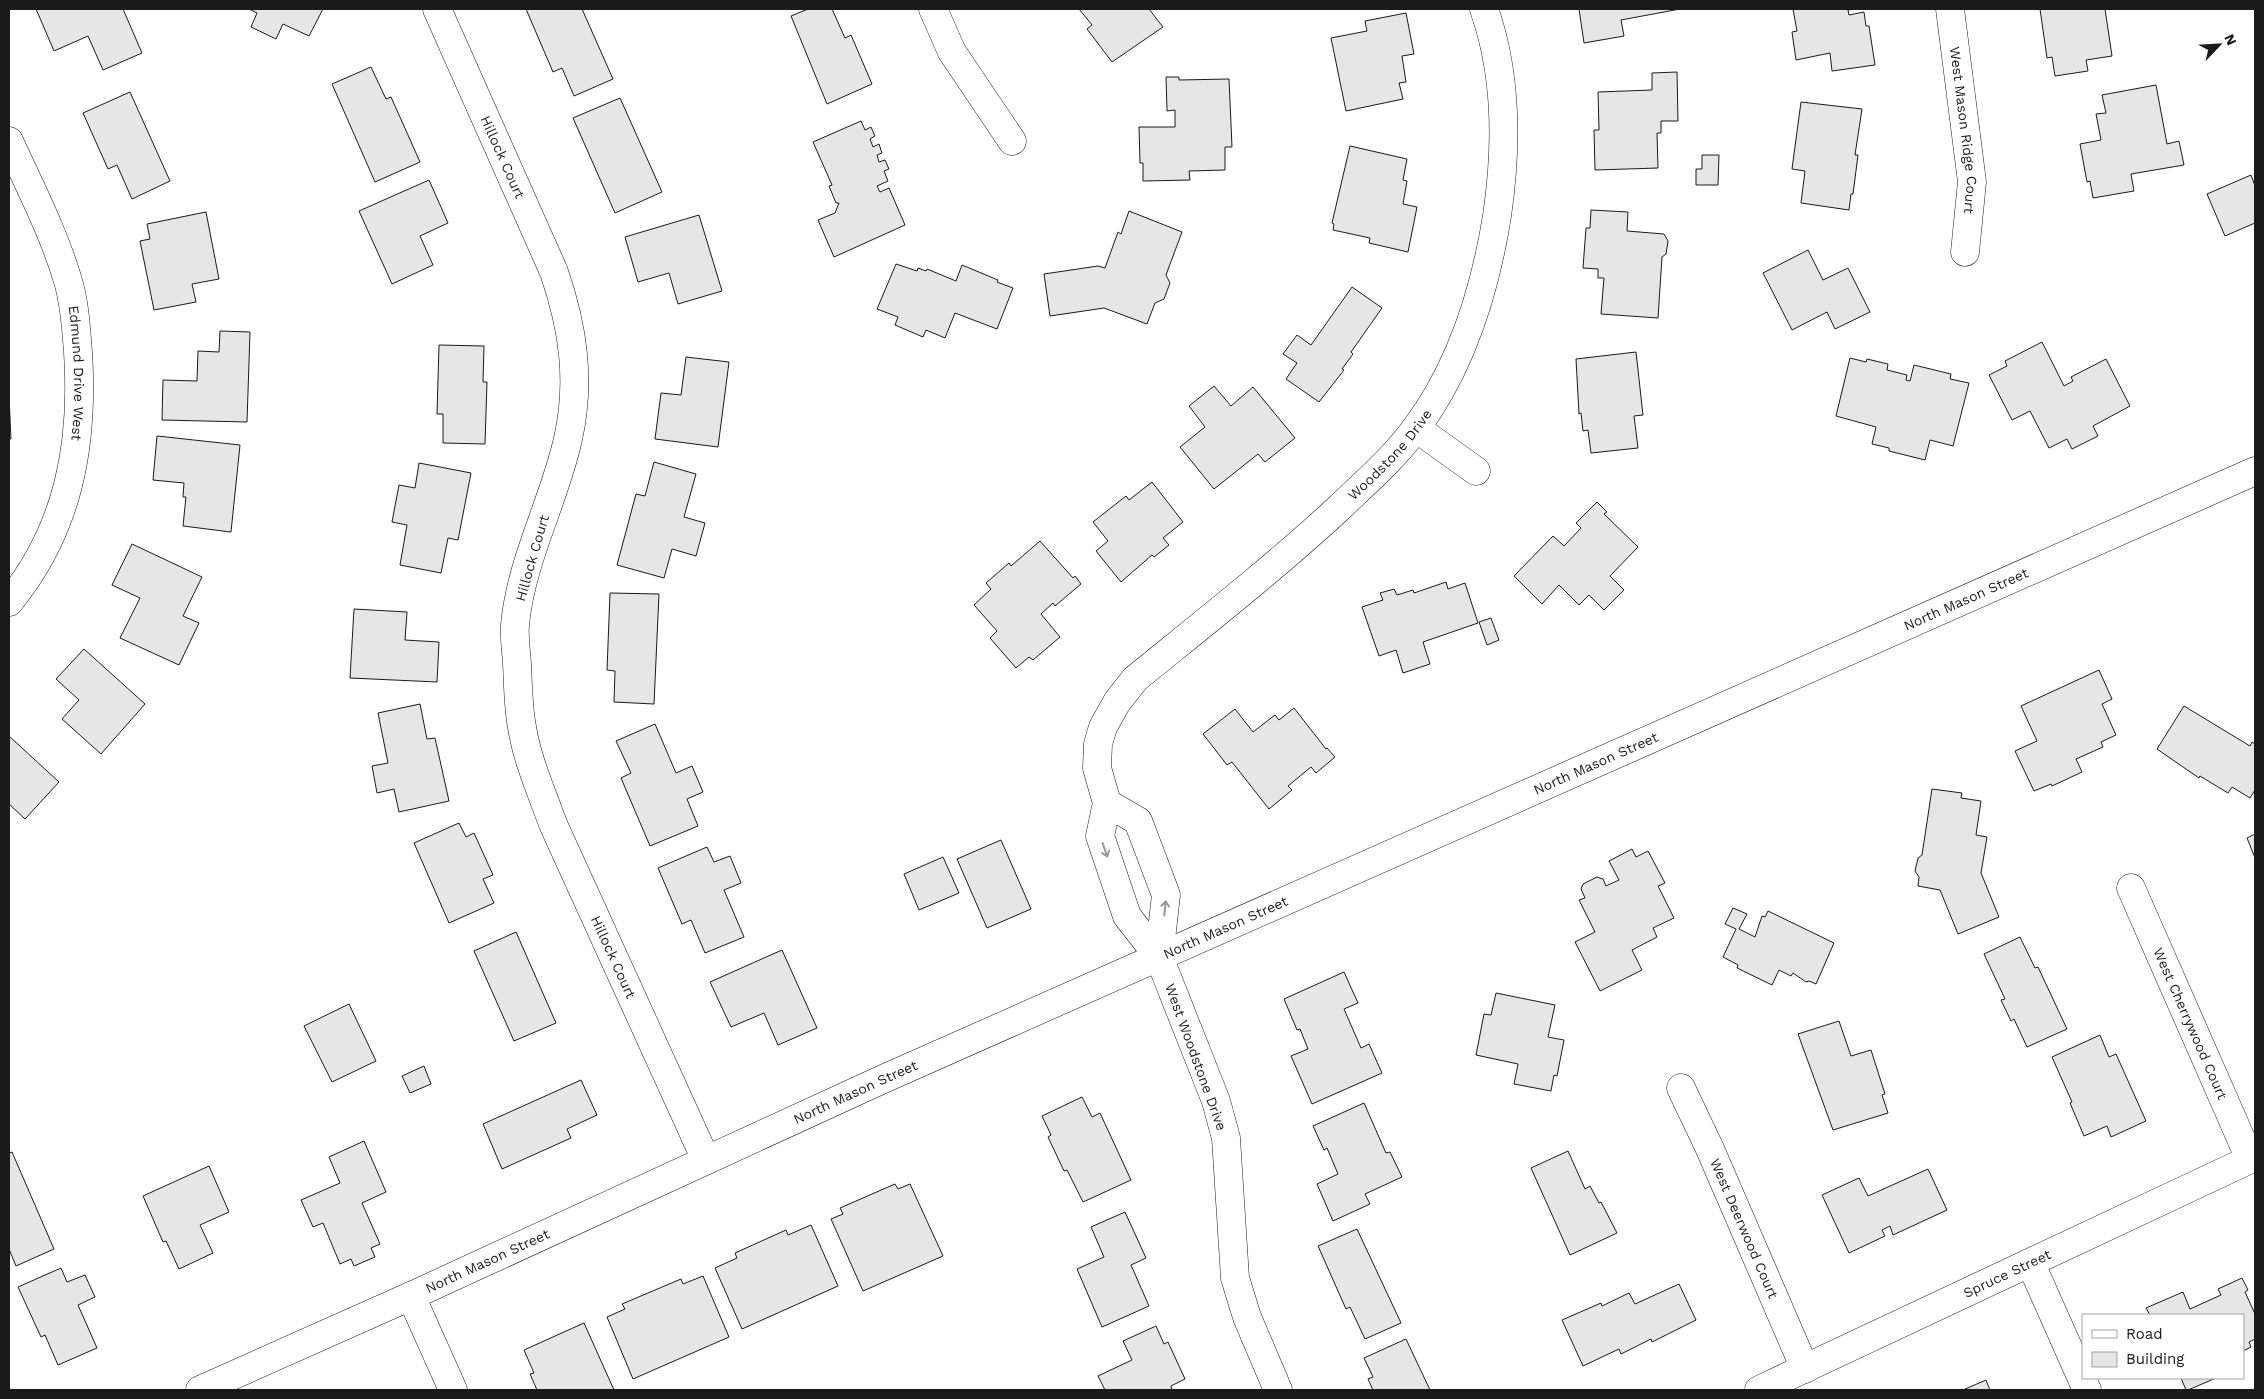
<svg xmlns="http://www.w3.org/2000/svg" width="2264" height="1399" font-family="'Work Sans',sans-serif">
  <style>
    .building { fill: #e6e6e6; stroke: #1a1a1a }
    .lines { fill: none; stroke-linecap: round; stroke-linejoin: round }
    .street-casing { stroke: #1a1a1a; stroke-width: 29 }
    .secondary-casing { stroke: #1a1a1a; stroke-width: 29 }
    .street { stroke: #fff; stroke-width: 28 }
    .secondary { stroke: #fff; stroke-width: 28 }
    .oneway { stroke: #989898 }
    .labels { text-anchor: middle; stroke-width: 4; stroke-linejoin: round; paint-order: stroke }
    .street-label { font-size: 14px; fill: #1a1a1a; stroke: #fff }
  </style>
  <rect width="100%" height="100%" fill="#fff"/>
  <g class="building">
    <path d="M 36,9 L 123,9 L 142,53 L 103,70 L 88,36 L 54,51 Z"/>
    <path d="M 249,9 L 323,9 L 309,36 L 283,24 L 276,39 L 251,27 L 257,13 Z"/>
    <path d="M 526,9 L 582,9 L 613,79 L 574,96 L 562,68 L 553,72 Z"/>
    <path d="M 808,9 L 832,9 L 845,38 L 851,35 L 872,84 L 827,104 L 791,16 Z"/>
    <path d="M 1079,9 L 1149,9 L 1163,27 L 1112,62 L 1087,29 L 1092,25 Z"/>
    <path d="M 1579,9 L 1680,9 L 1621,20 L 1624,36 L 1584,43 Z"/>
    <path d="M 1793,9 L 1855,9 L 1848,10 L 1849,15 L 1864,12 L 1866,26 L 1869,26 L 1875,65 L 1832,71 L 1830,53 L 1796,60 L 1792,32 L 1797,31 Z"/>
    <path d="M 2040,9 L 2105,9 L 2112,56 L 2086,60 L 2088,71 L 2055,76 L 2052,57 L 2047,58 Z"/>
    <path d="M 1406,13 L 1414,54 L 1402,56 L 1406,82 L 1399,83 L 1403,99 L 1346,111 L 1331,38 L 1367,31 L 1365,21 Z"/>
    <path d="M 371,67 L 386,99 L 391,97 L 420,162 L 375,182 L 332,84 Z"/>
    <path d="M 1677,72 L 1678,121 L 1661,121 L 1661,133 L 1657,133 L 1658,168 L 1595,170 L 1594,130 L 1599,130 L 1598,92 L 1652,90 L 1652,73 Z"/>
    <path d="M 1166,77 L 1179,77 L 1179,80 L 1229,79 L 1232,147 L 1225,147 L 1225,170 L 1189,171 L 1190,180 L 1143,181 L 1143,163 L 1140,163 L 1139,127 L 1175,127 L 1175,110 L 1167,111 Z"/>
    <path d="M 2156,85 L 2167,144 L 2179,141 L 2184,165 L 2131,174 L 2134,191 L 2093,198 L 2090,181 L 2087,182 L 2080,144 L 2101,140 L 2096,114 L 2106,113 L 2102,95 Z"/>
    <path d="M 130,92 L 170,181 L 132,199 L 117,165 L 108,169 L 83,113 Z"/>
    <path d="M 620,98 L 662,192 L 615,213 L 573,118 Z"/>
    <path d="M 1801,102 L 1862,109 L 1855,155 L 1858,155 L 1853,194 L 1851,194 L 1849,210 L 1801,203 L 1805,171 L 1792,169 Z"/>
    <path d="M 861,121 L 865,130 L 871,127 L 875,136 L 870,139 L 873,147 L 879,144 L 882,153 L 877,155 L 879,162 L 885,160 L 889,169 L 884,171 L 888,181 L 877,186 L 880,192 L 889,188 L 905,225 L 834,257 L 818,220 L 835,213 L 839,203 L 836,203 L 829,186 L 832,185 L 813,142 Z"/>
    <path d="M 1350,146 L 1407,159 L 1403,180 L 1407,181 L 1403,204 L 1417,207 L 1408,252 L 1369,243 L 1370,238 L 1333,230 L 1334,224 L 1332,223 Z"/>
    <path d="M 1702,155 L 1719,155 L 1718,185 L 1696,185 L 1696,169 L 1702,169 Z"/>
    <path d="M 2251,175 L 2255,186 L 2255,223 L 2225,236 L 2207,194 Z"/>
    <path d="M 429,180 L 448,223 L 420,236 L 433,265 L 392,284 L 359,211 Z"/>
    <path d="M 1591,210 L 1628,212 L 1627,231 L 1664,234 L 1668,241 L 1666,254 L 1662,257 L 1658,318 L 1601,314 L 1604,278 L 1598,278 L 1598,269 L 1583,268 L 1586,228 L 1590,228 Z"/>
    <path d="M 1129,211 L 1182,232 L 1166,275 L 1170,283 L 1164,299 L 1155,303 L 1147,324 L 1104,308 L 1050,316 L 1044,274 L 1098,266 L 1105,268 L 1118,232 L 1121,234 Z"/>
    <path d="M 206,212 L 219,279 L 192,284 L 196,302 L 154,310 L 140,241 L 150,239 L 147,224 Z"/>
    <path d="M 699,215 L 722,291 L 678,304 L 669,273 L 638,282 L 625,237 Z"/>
    <path d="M 1808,250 L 1823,280 L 1848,268 L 1870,312 L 1835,329 L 1827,312 L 1792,330 L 1763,273 Z"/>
    <path d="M 896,264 L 917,271 L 918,268 L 926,271 L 927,269 L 956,281 L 962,265 L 998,280 L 997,282 L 1013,288 L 997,329 L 955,313 L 945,338 L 926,330 L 923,337 L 895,325 L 898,317 L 877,309 Z"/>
    <path d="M 1352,287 L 1382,308 L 1351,352 L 1353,354 L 1342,369 L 1344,370 L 1319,402 L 1286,379 L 1297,363 L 1283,354 L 1297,335 L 1311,345 Z"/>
    <path d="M 220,331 L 250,332 L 247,422 L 162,420 L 163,380 L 197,381 L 198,351 L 219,352 Z"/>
    <path d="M 2042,342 L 2064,386 L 2073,381 L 2071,377 L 2106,359 L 2130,406 L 2093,426 L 2098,436 L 2072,449 L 2067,439 L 2049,448 L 2030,411 L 2012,420 L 1989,375 L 2007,366 L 2005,361 Z"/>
    <path d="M 439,345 L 484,346 L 483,382 L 487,382 L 485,444 L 443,443 L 443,414 L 437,414 Z"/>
    <path d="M 1636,352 L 1643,415 L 1634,416 L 1638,448 L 1591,453 L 1588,430 L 1583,431 L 1581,413 L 1579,414 L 1576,359 Z"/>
    <path d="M 686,357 L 729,362 L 718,447 L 655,439 L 661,393 L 681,395 Z"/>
    <path d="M 1850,358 L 1866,362 L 1867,359 L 1888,364 L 1887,370 L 1907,375 L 1906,380 L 1910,381 L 1914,365 L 1951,374 L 1950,379 L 1969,383 L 1953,446 L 1930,440 L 1925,460 L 1889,451 L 1889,448 L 1872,444 L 1876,427 L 1836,416 Z"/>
    <path d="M 1214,386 L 1231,406 L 1253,387 L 1295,438 L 1265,462 L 1258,454 L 1214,489 L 1180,447 L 1205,427 L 1189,406 Z"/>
    <path d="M 9,396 L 11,439 L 9,439 Z"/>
    <path d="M 157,436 L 240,445 L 231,532 L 183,526 L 186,497 L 183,497 L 184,483 L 153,480 Z"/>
    <path d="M 654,462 L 696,474 L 684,517 L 705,523 L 696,556 L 672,549 L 664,578 L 617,565 L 636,494 L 645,496 Z"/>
    <path d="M 419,463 L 471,473 L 458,540 L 448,538 L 441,573 L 400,565 L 407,525 L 392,522 L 399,485 L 415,488 Z"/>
    <path d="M 1152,482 L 1183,522 L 1163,538 L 1169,545 L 1154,557 L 1152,555 L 1121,582 L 1096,551 L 1108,541 L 1093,522 L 1126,496 L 1129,500 Z"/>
    <path d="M 1597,502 L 1607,512 L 1604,514 L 1638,547 L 1610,576 L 1624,590 L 1604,610 L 1589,595 L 1579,605 L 1559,585 L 1542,604 L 1514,576 L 1553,536 L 1564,546 L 1581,528 L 1576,523 Z"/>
    <path d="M 1040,541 L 1073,578 L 1075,576 L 1081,584 L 1055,606 L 1053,603 L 1041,614 L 1060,637 L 1033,660 L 1029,657 L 1016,668 L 990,638 L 997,631 L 974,605 L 991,589 L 986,583 L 1009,563 L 1011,566 Z"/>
    <path d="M 132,544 L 202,577 L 183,616 L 199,623 L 179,665 L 120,638 L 140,598 L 112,585 Z"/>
    <path d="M 1446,582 L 1448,589 L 1465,583 L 1478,623 L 1423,642 L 1430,664 L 1403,673 L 1396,650 L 1379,656 L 1362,607 L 1383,600 L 1380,593 L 1394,589 L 1397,595 L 1413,590 L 1414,593 Z"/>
    <path d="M 610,593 L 659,594 L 654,704 L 614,702 L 615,671 L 607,670 Z"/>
    <path d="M 354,609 L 407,612 L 405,640 L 439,642 L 437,682 L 350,678 Z"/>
    <path d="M 1491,618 L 1499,640 L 1487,645 L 1479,622 Z"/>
    <path d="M 84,649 L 145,704 L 101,754 L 62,719 L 79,700 L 56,679 Z"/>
    <path d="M 2099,670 L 2112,699 L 2102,704 L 2116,735 L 2101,742 L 2103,747 L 2076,759 L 2082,772 L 2052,786 L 2051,784 L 2034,791 L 2015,751 L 2037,741 L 2021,706 Z"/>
    <path d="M 420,704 L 427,739 L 435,738 L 449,801 L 399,812 L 394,789 L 377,793 L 372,766 L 388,763 L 378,713 Z"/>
    <path d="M 2184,706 L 2250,746 L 2252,742 L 2255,744 L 2255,790 L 2250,798 L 2232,787 L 2228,793 L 2200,776 L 2199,778 L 2157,749 Z"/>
    <path d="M 1294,708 L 1326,749 L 1327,748 L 1335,757 L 1316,773 L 1311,767 L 1288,786 L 1292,790 L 1269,809 L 1232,762 L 1227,765 L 1203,734 L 1235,709 L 1253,732 L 1275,715 L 1279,720 Z"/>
    <path d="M 655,724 L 676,773 L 692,766 L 703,792 L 687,799 L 698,826 L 650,846 L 621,778 L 631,773 L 616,741 Z"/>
    <path d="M 9,736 L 59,782 L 25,819 L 9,804 Z"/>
    <path d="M 1932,789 L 1962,793 L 1961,798 L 1981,801 L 1976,835 L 1987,837 L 1981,873 L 1999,917 L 1958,934 L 1940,890 L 1918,886 L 1919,877 L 1915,871 L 1918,858 L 1922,855 Z"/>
    <path d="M 459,823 L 466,837 L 474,833 L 493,875 L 483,879 L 494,903 L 449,923 L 414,843 Z"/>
    <path d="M 2255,834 L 2255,858 L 2247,838 Z"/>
    <path d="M 1001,840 L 1031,909 L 987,928 L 957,859 Z"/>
    <path d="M 707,847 L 714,862 L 730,856 L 741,883 L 724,890 L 744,937 L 705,953 L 691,920 L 682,924 L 658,868 Z"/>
    <path d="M 1632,849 L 1636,857 L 1648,851 L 1665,883 L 1658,886 L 1674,918 L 1653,928 L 1657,937 L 1632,950 L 1642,970 L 1600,991 L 1575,942 L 1595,932 L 1579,900 L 1585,898 L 1581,889 L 1583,884 L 1597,877 L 1603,879 L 1606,886 L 1619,880 L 1609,861 Z"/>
    <path d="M 943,857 L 959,893 L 919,910 L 904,874 Z"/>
    <path d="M 1733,908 L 1747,914 L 1739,929 L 1755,937 L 1762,916 L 1765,917 L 1768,911 L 1834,943 L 1816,984 L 1809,981 L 1806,982 L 1793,973 L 1791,976 L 1779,970 L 1772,985 L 1737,968 L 1738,965 L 1723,957 L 1736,929 L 1725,924 Z"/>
    <path d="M 516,932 L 556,1023 L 514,1041 L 474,951 Z"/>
    <path d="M 2020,937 L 2035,968 L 2038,967 L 2067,1029 L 2027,1047 L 2014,1019 L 2011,1021 L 2001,1000 L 2005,999 L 1984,954 Z"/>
    <path d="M 782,950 L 817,1028 L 778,1045 L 764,1013 L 731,1027 L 710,982 Z"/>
    <path d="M 1344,972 L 1358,1003 L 1344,1009 L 1361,1048 L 1369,1044 L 1382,1073 L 1312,1104 L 1291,1056 L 1308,1049 L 1300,1029 L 1297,1030 L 1284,999 Z"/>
    <path d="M 1496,993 L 1555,1005 L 1548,1037 L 1564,1040 L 1557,1076 L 1554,1075 L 1551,1091 L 1514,1084 L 1518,1064 L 1476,1055 L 1484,1014 L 1491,1015 Z"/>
    <path d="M 349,1004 L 376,1061 L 332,1082 L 304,1026 Z"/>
    <path d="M 1839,1021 L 1851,1056 L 1871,1050 L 1885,1094 L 1882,1095 L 1888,1113 L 1833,1130 L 1798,1034 Z"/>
    <path d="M 2100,1035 L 2109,1057 L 2116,1054 L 2146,1121 L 2111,1137 L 2107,1126 L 2084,1136 L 2070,1103 L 2072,1102 L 2052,1057 Z"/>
    <path d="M 424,1066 L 431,1084 L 410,1093 L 402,1076 Z"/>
    <path d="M 581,1080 L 597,1115 L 567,1129 L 571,1138 L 502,1169 L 483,1124 Z"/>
    <path d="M 1082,1097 L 1092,1117 L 1100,1113 L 1131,1180 L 1083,1202 L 1067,1170 L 1064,1171 L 1048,1137 L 1051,1135 L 1042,1116 Z"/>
    <path d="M 1364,1103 L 1386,1153 L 1390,1152 L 1402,1177 L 1365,1194 L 1370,1204 L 1333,1221 L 1317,1184 L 1338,1174 L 1327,1148 L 1324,1150 L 1313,1126 Z"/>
    <path d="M 364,1141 L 386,1192 L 362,1203 L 380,1244 L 371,1248 L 375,1257 L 354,1266 L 351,1259 L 340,1264 L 323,1223 L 313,1227 L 301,1200 L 340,1183 L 329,1157 Z"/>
    <path d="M 1568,1151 L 1585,1189 L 1590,1186 L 1599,1203 L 1601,1202 L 1617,1233 L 1570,1255 L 1531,1168 Z"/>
    <path d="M 12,1152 L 54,1249 L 16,1266 L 9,1249 L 9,1153 Z"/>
    <path d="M 209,1166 L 229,1212 L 200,1225 L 213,1253 L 179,1269 L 166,1241 L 163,1242 L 143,1196 Z"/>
    <path d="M 1928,1169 L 1947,1210 L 1893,1235 L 1890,1226 L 1882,1230 L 1885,1236 L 1849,1253 L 1822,1195 L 1859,1178 L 1868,1196 Z"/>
    <path d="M 895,1184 L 898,1189 L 910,1184 L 943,1256 L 863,1291 L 831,1219 L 843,1214 L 840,1208 Z"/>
    <path d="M 1125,1212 L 1146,1258 L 1131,1265 L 1149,1306 L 1102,1327 L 1077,1269 L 1104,1257 L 1091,1227 Z"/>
    <path d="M 811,1225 L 838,1286 L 742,1329 L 715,1268 L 737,1258 L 735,1253 L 786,1230 L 788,1235 Z"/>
    <path d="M 1357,1229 L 1401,1323 L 1365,1339 L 1350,1307 L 1346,1309 L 1318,1246 Z"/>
    <path d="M 61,1268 L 67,1282 L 85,1275 L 95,1297 L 78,1305 L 97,1348 L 58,1365 L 45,1335 L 41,1337 L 18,1287 Z"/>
    <path d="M 703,1276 L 729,1337 L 633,1379 L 607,1317 L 625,1309 L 622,1304 L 681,1279 L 683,1284 Z"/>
    <path d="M 2242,1278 L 2248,1290 L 2245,1292 L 2255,1314 L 2255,1339 L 2249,1342 L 2251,1347 L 2243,1351 L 2243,1315 L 2150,1315 L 2146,1308 L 2183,1292 L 2190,1309 L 2221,1295 L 2218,1289 Z"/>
    <path d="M 1679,1284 L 1696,1320 L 1652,1342 L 1651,1339 L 1621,1354 L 1619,1349 L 1583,1366 L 1562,1320 L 1601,1303 L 1602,1306 L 1629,1293 L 1635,1304 Z"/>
    <path d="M 584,1323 L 614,1390 L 537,1390 L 530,1374 L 534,1373 L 524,1350 Z"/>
    <path d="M 1156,1326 L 1164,1344 L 1168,1342 L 1185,1379 L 1171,1386 L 1172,1390 L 1105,1390 L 1098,1376 L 1132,1360 L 1123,1341 Z"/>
    <path d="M 1406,1339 L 1430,1390 L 1373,1390 L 1368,1379 L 1373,1377 L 1364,1358 Z"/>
    <path d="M 2181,1378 L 2216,1378 L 2188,1390 L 2186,1390 Z"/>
    <path d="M 1986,1380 L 1990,1390 L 1963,1390 Z"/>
  </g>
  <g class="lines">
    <defs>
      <g id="street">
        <path id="s1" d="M 437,9 L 554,272 C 573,327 581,381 568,439 C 554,502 521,560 515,625 C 514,637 516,650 517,663 C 518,684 518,706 522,727 C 527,760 542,793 553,824 L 706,1160"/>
        <path d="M 933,9 L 952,52 L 1012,141"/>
        <path id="s2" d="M 1950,9 L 1972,182 L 1965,252"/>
        <path id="s3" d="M 9,141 C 30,187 54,233 68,281 C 75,304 76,329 78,352 C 84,444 69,529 9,602"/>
        <path d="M 1416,428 L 1476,471"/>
        <path d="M 1107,803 L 1138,821 L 1166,895 L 1159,957"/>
        <path id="s4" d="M 2131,888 L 2250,1159"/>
        <path id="s5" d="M 1681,1088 L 1710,1149 L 1805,1369"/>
        <path d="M 2031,1264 L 2087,1390"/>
        <path d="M 411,1296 L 453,1390"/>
        <path id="s6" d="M 1278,1390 L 1247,1317 L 1235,1278 L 1226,1138 L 1216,1101 L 1159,957 L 1127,916 L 1100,836 L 1107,803 L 1097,768 L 1098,744 L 1103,727 L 1117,702 L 1135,679 C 1204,623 1274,568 1339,508 C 1365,483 1394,458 1416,428 C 1462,366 1485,291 1497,216 C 1507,148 1507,74 1484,9"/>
        <path id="s7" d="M 1759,1390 L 2255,1157"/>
      </g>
      <g id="secondary">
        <path id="s8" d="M 200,1390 L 411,1296 L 881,1080 L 2255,471"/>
      </g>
    </defs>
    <use href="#street" class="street-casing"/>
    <use href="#secondary" class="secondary-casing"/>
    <use href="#street" class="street"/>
    <use href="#secondary" class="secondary"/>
  </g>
  <defs><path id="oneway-shaft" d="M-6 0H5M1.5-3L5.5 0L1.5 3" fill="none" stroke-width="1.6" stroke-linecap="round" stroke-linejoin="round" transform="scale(1.25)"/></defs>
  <g class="oneway">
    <use href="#oneway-shaft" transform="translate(1105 850) rotate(71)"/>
    <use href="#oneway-shaft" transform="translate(1165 908) rotate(-84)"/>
  </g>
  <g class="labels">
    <g class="street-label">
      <text dy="5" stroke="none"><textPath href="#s2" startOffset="122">West Mason Ridge Court</textPath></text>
      <text dy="5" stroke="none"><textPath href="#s1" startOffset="162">Hillock Court</textPath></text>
      <text dy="5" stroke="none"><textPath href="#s3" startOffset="245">Edmund Drive West</textPath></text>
      <text dy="5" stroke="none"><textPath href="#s6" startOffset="1100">Woodstone Drive</textPath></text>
      <text transform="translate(532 558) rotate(-74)" y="5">Hillock Court</text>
      <text dy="5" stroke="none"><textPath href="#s8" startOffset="1935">North Mason Street</textPath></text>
      <text dy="5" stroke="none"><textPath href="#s8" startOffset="1530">North Mason Street</textPath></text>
      <text dy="5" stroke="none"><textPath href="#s8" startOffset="1125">North Mason Street</textPath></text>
      <text dy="5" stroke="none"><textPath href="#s1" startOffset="1002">Hillock Court</textPath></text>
      <text dy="5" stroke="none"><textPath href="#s4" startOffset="148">West Cherrywood Court</textPath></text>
      <text transform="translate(1196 1057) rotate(70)" y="5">West Woodstone Drive</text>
      <text dy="5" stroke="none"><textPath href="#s8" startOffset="720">North Mason Street</textPath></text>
      <text dy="5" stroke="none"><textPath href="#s5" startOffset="154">West Deerwood Court</textPath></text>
      <text dy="5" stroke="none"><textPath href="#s8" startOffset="315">North Mason Street</textPath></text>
      <text dy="5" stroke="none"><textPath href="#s7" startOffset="274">Spruce Street</textPath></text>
    </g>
  </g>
  <rect width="2264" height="1399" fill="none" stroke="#1a1a1a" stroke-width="20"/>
  <rect x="2082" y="1314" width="162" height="65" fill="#ffffff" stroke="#a3a3a3"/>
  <rect x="2092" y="1330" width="25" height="8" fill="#ffffff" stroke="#a3a3a3"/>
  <text x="2126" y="1339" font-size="15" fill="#1a1a1a">Road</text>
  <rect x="2092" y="1352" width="25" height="15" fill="#e6e6e6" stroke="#a3a3a3"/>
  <text x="2126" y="1364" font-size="15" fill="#1a1a1a">Building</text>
  <g transform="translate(2219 45) rotate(65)" stroke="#ffffff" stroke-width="4" paint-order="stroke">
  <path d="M0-4L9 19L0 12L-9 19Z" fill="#1a1a1a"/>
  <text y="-8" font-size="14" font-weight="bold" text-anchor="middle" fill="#1a1a1a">N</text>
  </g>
</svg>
